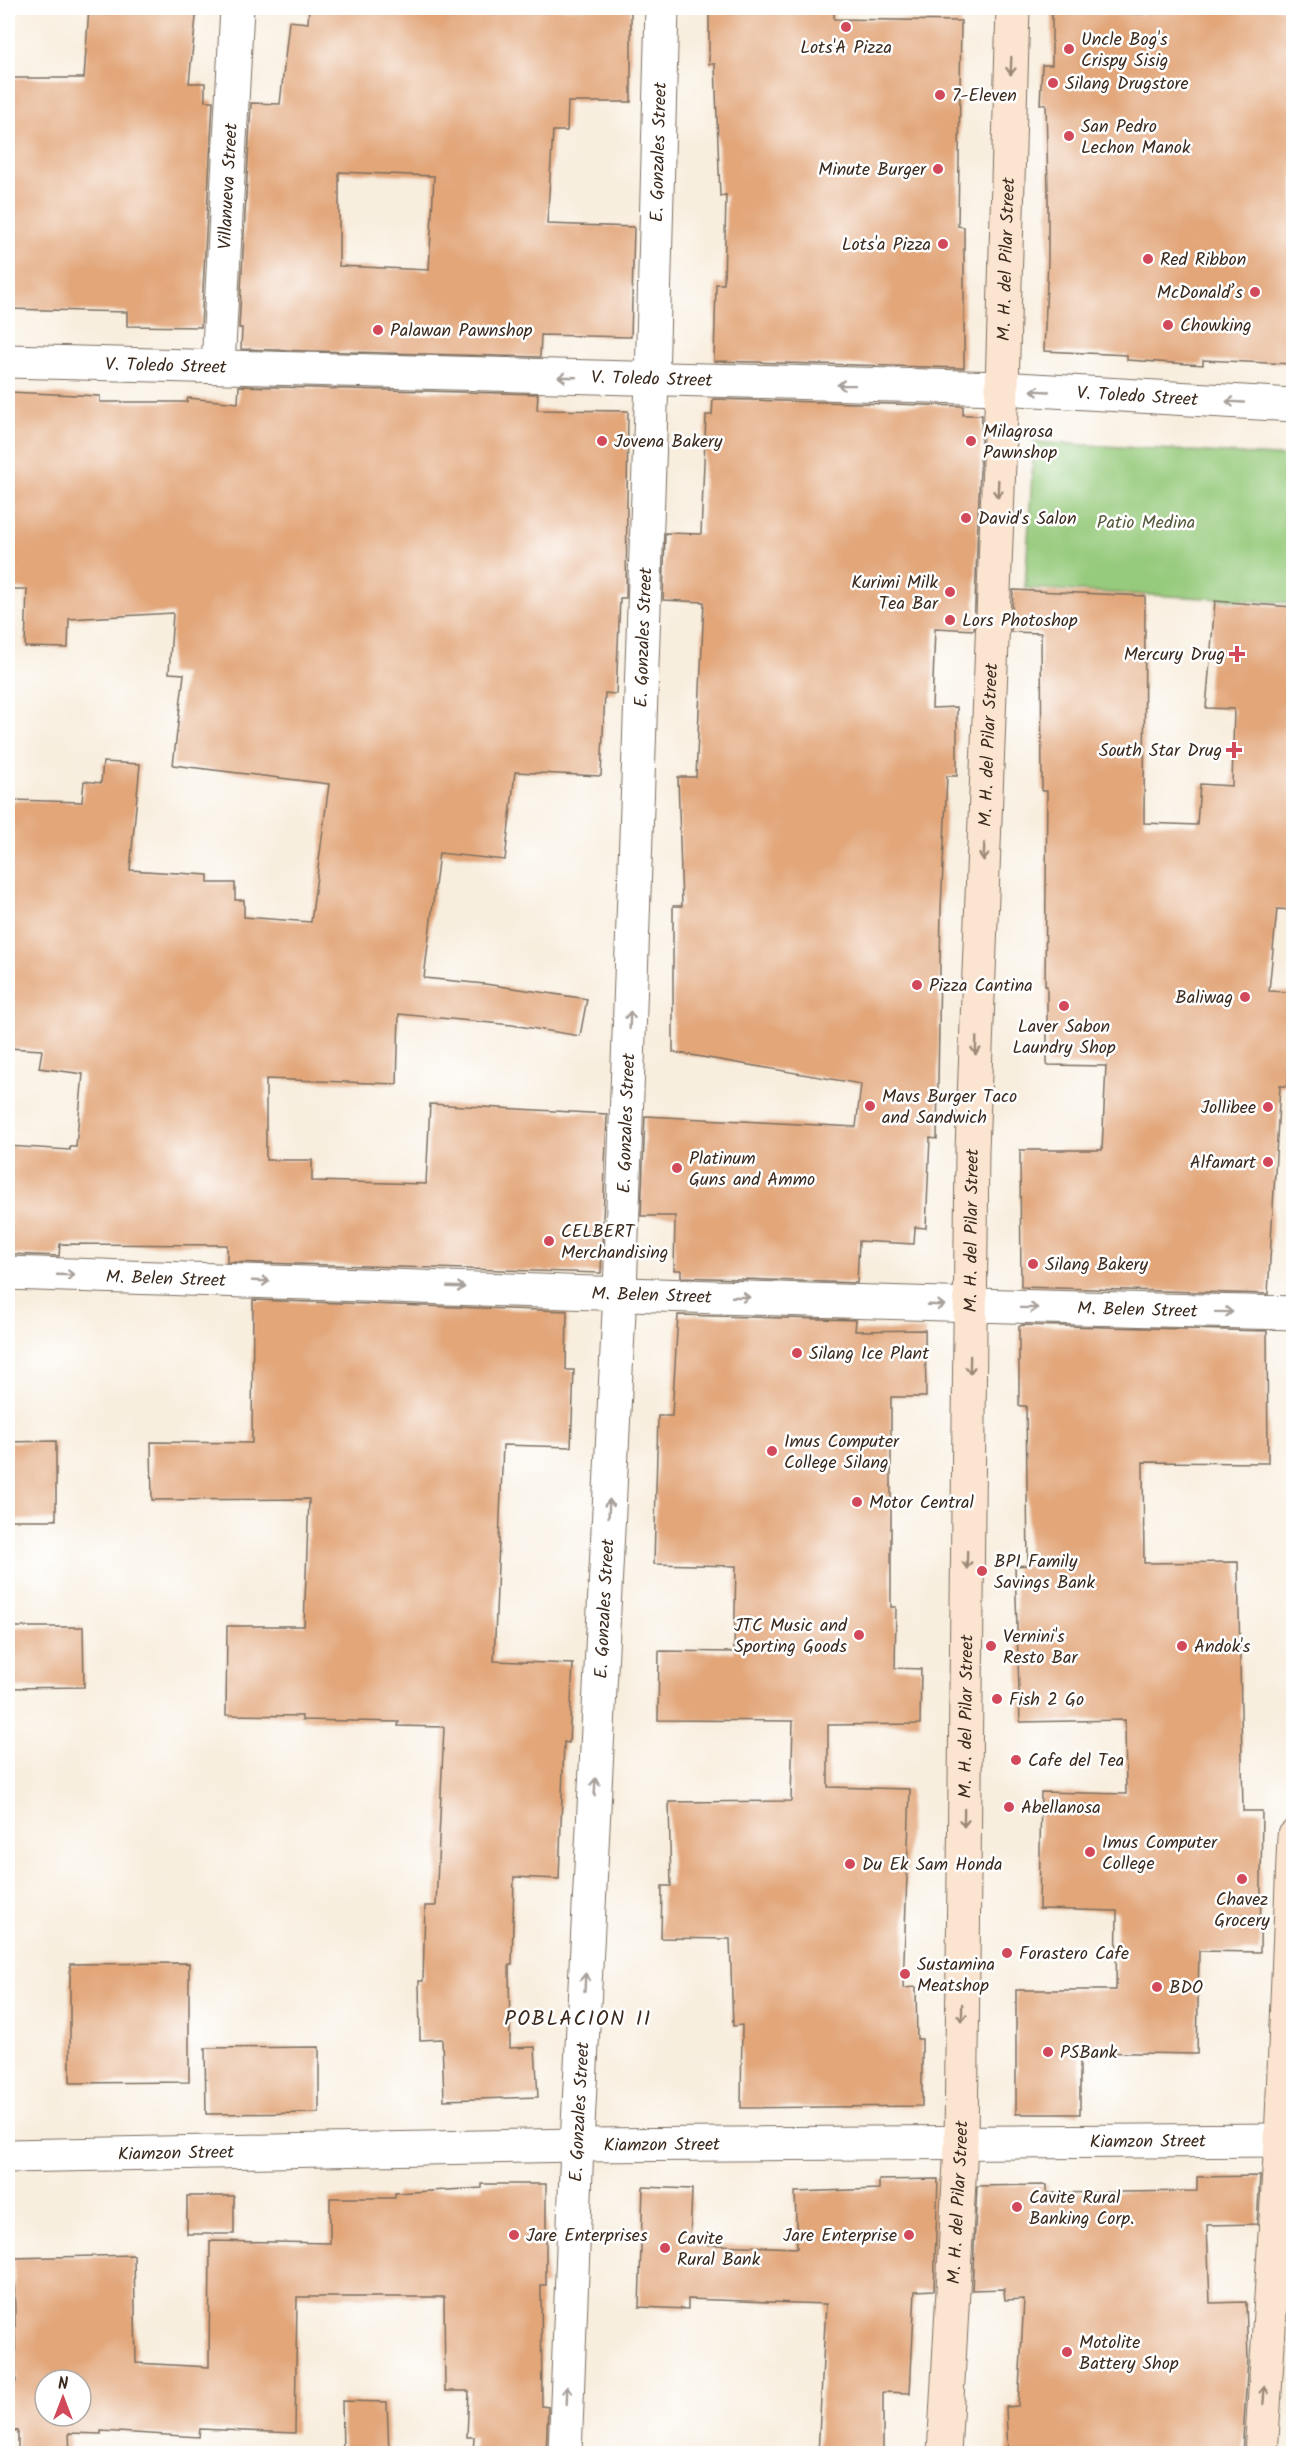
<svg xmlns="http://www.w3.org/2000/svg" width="1301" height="2461" font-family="Kalam,sans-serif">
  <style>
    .green { fill: #96ca7b; stroke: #687a4c; stroke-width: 1.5 }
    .building { fill: #e2a679; fill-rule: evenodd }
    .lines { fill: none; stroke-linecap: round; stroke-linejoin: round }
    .minor-casing { stroke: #7d6f61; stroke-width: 35 }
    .tertiary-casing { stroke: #7d6f61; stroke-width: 35 }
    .secondary-casing { stroke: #7d6f61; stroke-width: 35 }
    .minor { stroke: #fff; stroke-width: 33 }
    .tertiary { stroke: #fff; stroke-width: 33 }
    .secondary { stroke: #fce5d0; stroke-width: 33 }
    .oneway { stroke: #9c8877 }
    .oneway2 { stroke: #a79f9a }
    .poi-dot { fill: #d1495b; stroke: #fff; stroke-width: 2 }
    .labels { text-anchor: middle; stroke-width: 5; stroke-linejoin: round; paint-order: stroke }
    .poi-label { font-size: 18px; fill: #3b2a1e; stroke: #fff; text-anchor: start }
    .street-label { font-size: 18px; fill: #3b2a1e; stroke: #fff }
    .park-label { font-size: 18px; fill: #565a3a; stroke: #fff }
    .quarter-label { font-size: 21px; letter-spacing: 1.5px; fill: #3b2a1e; stroke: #fff }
  </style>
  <rect width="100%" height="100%" fill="#fff"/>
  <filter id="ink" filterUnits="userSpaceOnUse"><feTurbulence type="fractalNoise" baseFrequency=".0167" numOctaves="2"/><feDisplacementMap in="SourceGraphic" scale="12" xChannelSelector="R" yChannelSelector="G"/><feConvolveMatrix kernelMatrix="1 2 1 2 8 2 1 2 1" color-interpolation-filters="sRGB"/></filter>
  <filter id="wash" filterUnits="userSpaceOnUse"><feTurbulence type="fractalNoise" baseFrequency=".008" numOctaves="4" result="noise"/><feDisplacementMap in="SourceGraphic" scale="24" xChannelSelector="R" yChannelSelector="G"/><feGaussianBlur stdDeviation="1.35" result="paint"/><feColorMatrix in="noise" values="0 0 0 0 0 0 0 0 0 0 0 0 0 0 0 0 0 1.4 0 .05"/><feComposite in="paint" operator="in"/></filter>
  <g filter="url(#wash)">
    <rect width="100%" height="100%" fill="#f8eede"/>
    <path class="green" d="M 1034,442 L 1293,457 L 1293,603 L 1025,588 Z"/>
    <g id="blocks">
      <g class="building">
        <path d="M 89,8 L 197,8 L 189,83 L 205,83 L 205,101 L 213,101 L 201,327 L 127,326 L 127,312 L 8,309 L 8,78 L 84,78 Z"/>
        <path d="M 309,8 L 631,8 L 631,102 L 568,102 L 567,131 L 553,131 L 547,224 L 634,227 L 631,337 L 541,335 L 540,357 L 241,349 L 242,328 L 239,328 L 251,103 L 280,104 L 289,21 L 308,23 ZM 339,172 L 434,176 L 429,270 L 339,266 Z"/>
        <path d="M 1144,8 L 1293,8 L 1293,364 L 1203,360 L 1203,365 L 1127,360 L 1127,355 L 1044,351 L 1048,260 L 1048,192 L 1046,104 L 1040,104 L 1042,65 L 1052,65 L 1052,13 L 1144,14 Z"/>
        <path d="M 709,11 L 834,11 L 834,19 L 961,21 L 958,226 L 964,227 L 964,368 L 714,361 L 716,284 L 724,284 L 726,195 L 720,196 L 715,64 L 709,64 Z"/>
        <path d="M 239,386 L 538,394 L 537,410 L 628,411 L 626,598 L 620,598 L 616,694 L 605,693 L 601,776 L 515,772 L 505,860 L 439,853 L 424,978 L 485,984 L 587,999 L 580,1036 L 512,1025 L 399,1014 L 397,1084 L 266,1079 L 266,1160 L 312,1160 L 312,1181 L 426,1184 L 430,1104 L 607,1114 L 601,1273 L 227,1262 L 227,1245 L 60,1244 L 59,1256 L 8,1254 L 8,1146 L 70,1150 L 70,1147 L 76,1147 L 83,1074 L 39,1068 L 42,1050 L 8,1048 L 8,816 L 12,800 L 82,802 L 84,781 L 101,783 L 103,762 L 140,764 L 130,870 L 208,875 L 208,883 L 235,883 L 235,900 L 244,900 L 244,917 L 311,922 L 329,784 L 173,765 L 184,674 L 169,673 L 173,613 L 69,619 L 68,648 L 25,647 L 27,589 L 8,589 L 8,392 L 100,396 L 100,402 L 187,402 L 188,398 L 238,403 Z"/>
        <path d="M 713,399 L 963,406 L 963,415 L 982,415 L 974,630 L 935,628 L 932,708 L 957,707 L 957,776 L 947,776 L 941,910 L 937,1139 L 930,1138 L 926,1228 L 915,1227 L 914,1244 L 859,1241 L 857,1283 L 681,1277 L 681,1270 L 674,1270 L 675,1216 L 641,1216 L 645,1116 L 856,1127 L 861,1084 L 673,1052 L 673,906 L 682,906 L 678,777 L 696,777 L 704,602 L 663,600 L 665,533 L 701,534 L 706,415 L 712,415 Z"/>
        <path d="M 1013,590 L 1145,596 L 1144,823 L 1197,825 L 1200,784 L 1232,786 L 1234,709 L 1206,708 L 1215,601 L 1293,607 L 1293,910 L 1277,909 L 1269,991 L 1290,992 L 1288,1086 L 1280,1086 L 1268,1294 L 1021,1287 L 1020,1150 L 1102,1150 L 1106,1066 L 1047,1065 L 1047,986 L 1045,986 L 1047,791 L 1042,791 L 1041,633 L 1011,632 Z"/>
        <path d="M 253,1300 L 567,1311 L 566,1370 L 574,1370 L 571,1447 L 503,1445 L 494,1661 L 573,1664 L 569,1743 L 564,1742 L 559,1879 L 514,1877 L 512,1965 L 509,1965 L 510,2048 L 535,2047 L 538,2097 L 444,2100 L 442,2039 L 420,2040 L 419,1981 L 423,1981 L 425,1906 L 436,1906 L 444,1727 L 398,1726 L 399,1722 L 302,1720 L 302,1716 L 226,1715 L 227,1626 L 304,1626 L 309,1499 L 152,1500 L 151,1442 L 252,1443 Z"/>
        <path d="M 678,1315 L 856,1320 L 855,1331 L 925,1330 L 926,1397 L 891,1397 L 891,1607 L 896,1607 L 895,1668 L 921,1669 L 920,1724 L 828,1725 L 828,1787 L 910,1789 L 903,1988 L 916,1987 L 917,2039 L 922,2039 L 922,2106 L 741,2108 L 742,2025 L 733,2026 L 730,1939 L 661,1938 L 662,1886 L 671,1886 L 669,1802 L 791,1801 L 793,1721 L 658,1720 L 659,1651 L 734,1652 L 736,1566 L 654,1564 L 658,1416 L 672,1416 Z"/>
        <path d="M 1022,1325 L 1267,1331 L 1268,1463 L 1143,1462 L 1144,1563 L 1238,1562 L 1243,1811 L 1262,1811 L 1260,1952 L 1199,1951 L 1197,2054 L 1080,2052 L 1080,2114 L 1016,2114 L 1016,1990 L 1116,1990 L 1117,1911 L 1039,1909 L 1041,1792 L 1126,1794 L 1125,1720 L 1020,1722 L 1015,1566 L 1028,1565 L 1026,1406 L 1019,1406 L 1019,1327 Z"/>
        <path d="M 56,1441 L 56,1520 L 8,1520 L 8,1442 Z"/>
        <path d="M 8,1627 L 83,1627 L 84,1687 L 8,1688 Z"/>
        <path d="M 189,1963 L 189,2082 L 70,2083 L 70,1964 Z"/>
        <path d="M 319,2047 L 319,2113 L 206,2114 L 205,2048 Z"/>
        <path d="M 1260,2176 L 1257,2224 L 1207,2225 L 1210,2303 L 1246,2302 L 1248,2359 L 1242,2454 L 1008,2454 L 1006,2407 L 1018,2406 L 1024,2299 L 1005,2300 L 1004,2289 L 972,2290 L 977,2186 L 1047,2185 L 1047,2193 L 1197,2191 L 1197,2177 Z"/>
        <path d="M 938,2179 L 934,2290 L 915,2291 L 910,2393 L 883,2392 L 883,2454 L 818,2454 L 826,2304 L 688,2299 L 688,2309 L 639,2307 L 643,2187 L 692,2189 L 690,2244 L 797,2248 L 795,2192 L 879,2189 L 879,2180 Z"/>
        <path d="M 482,2184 L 546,2184 L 546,2285 L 541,2285 L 542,2406 L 548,2407 L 546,2454 L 473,2454 L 474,2437 L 467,2437 L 469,2391 L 445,2391 L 444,2297 L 297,2297 L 295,2433 L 200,2429 L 199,2437 L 101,2431 L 101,2434 L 69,2433 L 70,2454 L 18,2454 L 18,2431 L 8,2430 L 8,2381 L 16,2382 L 14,2258 L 134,2255 L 136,2363 L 209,2367 L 210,2241 L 330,2243 L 330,2198 L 395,2198 L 395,2193 L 482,2188 ZM 45,2380 L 81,2380 L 81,2416 L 45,2416 Z"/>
        <rect x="187" y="2196" width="47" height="38"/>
        <path d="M 342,2401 L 387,2402 L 389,2454 L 343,2454 Z"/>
      </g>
    </g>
  </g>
  <g filter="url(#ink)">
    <use href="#blocks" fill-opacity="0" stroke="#7d6f61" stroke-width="1.5"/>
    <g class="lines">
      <defs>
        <g id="minor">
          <path id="s1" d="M 218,366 L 237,8"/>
          <path id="s2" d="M 652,380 L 662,8"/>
          <path d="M 565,2454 L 577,2145"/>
        </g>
        <g id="tertiary">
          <path id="s3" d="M 8,361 L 1002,388 L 1294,405"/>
          <path id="s4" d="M 8,1273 C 436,1287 865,1304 1294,1313"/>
          <path id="s5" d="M 577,2145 L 620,1292 L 652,380"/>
          <path id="s6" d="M 8,2156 L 577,2145 L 1294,2140"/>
        </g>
        <g id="secondary">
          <path id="s7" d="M 944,2454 L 961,2144 L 972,1150 L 1002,388 L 1013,8"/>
          <path d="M 1261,2454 L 1281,2140 L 1294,1837"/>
        </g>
      </defs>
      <use href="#minor" class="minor-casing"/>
      <use href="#tertiary" class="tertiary-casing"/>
      <use href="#secondary" class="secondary-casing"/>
      <use href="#minor" class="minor"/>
      <use href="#tertiary" class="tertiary"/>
      <use href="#secondary" class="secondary"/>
    </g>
    <defs><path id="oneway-shaft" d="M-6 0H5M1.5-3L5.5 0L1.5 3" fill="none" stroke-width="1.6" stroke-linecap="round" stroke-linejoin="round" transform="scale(1.5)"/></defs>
    <g class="oneway">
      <use href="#oneway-shaft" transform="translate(1011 66) rotate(92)"/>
      <use href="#oneway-shaft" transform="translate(998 489) rotate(92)"/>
      <use href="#oneway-shaft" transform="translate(984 852) rotate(92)"/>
      <use href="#oneway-shaft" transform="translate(976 1046) rotate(92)"/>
      <use href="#oneway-shaft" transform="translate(970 1365) rotate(91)"/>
      <use href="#oneway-shaft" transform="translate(967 1560) rotate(91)"/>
      <use href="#oneway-shaft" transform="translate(964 1818) rotate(91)"/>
      <use href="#oneway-shaft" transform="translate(962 2013) rotate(91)"/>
      <use href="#oneway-shaft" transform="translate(1264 2395) rotate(-86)"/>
    </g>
    <g class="oneway2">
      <use href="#oneway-shaft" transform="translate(567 377) rotate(-178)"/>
      <use href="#oneway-shaft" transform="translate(846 385) rotate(-179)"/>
      <use href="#oneway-shaft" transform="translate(1040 391) rotate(-177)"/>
      <use href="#oneway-shaft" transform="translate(1235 402) rotate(-177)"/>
      <use href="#oneway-shaft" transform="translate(630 1020) rotate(-88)"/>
      <use href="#oneway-shaft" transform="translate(66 1275) rotate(2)"/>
      <use href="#oneway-shaft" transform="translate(261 1281) rotate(2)"/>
      <use href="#oneway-shaft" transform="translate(456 1287) rotate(2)"/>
      <use href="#oneway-shaft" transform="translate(741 1297) rotate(2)"/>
      <use href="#oneway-shaft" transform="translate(936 1305) rotate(2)"/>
      <use href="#oneway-shaft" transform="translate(1029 1308) rotate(1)"/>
      <use href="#oneway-shaft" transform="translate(1224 1312) rotate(1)"/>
      <use href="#oneway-shaft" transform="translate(609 1508) rotate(-87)"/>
      <use href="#oneway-shaft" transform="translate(595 1787) rotate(-87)"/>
      <use href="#oneway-shaft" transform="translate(585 1982) rotate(-87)"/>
      <use href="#oneway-shaft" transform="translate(567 2395) rotate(-88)"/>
    </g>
  </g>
  <g class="poi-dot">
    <circle cx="846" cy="27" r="6"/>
    <circle cx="1069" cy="49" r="6"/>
    <circle cx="1053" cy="83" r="6"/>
    <circle cx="940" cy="95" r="6"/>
    <circle cx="1069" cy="136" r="6"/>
    <circle cx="938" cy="169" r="6"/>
    <circle cx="943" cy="244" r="6"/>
    <circle cx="1148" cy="259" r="6"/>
    <circle cx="1255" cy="292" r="6"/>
    <circle cx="1168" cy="325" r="6"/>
    <circle cx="378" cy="330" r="6"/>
    <circle cx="602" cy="441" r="6"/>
    <circle cx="971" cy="441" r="6"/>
    <circle cx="966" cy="518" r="6"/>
    <circle cx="950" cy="592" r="6"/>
    <circle cx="950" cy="620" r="6"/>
    <path d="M1234 645h6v6h6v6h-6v6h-6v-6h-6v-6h6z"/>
    <path d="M1231 741h6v6h6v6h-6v6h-6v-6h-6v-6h6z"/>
    <circle cx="917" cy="985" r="6"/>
    <circle cx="1245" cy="997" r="6"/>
    <circle cx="1064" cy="1006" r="6"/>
    <circle cx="870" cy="1106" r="6"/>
    <circle cx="1268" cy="1107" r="6"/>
    <circle cx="1268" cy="1162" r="6"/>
    <circle cx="677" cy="1168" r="6"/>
    <circle cx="549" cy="1241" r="6"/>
    <circle cx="1033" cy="1264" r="6"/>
    <circle cx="797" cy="1353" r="6"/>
    <circle cx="772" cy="1451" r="6"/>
    <circle cx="857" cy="1502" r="6"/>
    <circle cx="982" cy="1571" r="6"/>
    <circle cx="859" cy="1635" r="6"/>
    <circle cx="991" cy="1646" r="6"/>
    <circle cx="1182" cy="1646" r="6"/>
    <circle cx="997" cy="1699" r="6"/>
    <circle cx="1016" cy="1760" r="6"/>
    <circle cx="1009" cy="1807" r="6"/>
    <circle cx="1090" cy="1852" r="6"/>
    <circle cx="850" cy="1864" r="6"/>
    <circle cx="1242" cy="1879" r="6"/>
    <circle cx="1007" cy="1953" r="6"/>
    <circle cx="905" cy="1974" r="6"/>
    <circle cx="1157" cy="1987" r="6"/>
    <circle cx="1048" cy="2052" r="6"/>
    <circle cx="1017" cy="2207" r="6"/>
    <circle cx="514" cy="2235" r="6"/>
    <circle cx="909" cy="2235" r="6"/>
    <circle cx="665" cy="2248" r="6"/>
    <circle cx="1067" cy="2352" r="6"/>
  </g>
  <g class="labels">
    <g class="poi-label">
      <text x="1081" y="45">Uncle Bog's<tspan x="1081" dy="21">Crispy Sisig</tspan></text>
      <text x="846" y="53" text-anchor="middle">Lots'A Pizza</text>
      <text x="1065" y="89">Silang Drugstore</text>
      <text x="952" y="101">7-Eleven</text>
      <text x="1081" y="132">San Pedro<tspan x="1081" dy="21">Lechon Manok</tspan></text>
      <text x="926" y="175" text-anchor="end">Minute Burger</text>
      <text x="931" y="250" text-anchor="end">Lots'a Pizza</text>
      <text x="1160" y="265">Red Ribbon</text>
      <text x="1243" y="298" text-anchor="end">McDonald’s</text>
      <text x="1180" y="331">Chowking</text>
      <text x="390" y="336">Palawan Pawnshop</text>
      <text x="983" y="437">Milagrosa<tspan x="983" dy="21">Pawnshop</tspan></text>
      <text x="614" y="447">Jovena Bakery</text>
      <text x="978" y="524">David's Salon</text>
      <text x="938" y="588" text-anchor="end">Kurimi Milk<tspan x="938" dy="21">Tea Bar</tspan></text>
      <text x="962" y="626">Lors Photoshop</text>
      <text x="1225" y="660" text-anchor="end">Mercury Drug</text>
      <text x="1222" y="756" text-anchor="end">South Star Drug</text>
      <text x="929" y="991">Pizza Cantina</text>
      <text x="1233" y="1003" text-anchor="end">Baliwag</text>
      <text x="1064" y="1032" text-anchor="middle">Laver Sabon<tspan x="1064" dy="21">Laundry Shop</tspan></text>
      <text x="882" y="1102">Mavs Burger Taco<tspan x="882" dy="21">and Sandwich</tspan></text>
      <text x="1256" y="1113" text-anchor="end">Jollibee</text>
      <text x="689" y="1164">Platinum<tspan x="689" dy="21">Guns and Ammo</tspan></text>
      <text x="1256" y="1168" text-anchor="end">Alfamart</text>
      <text x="561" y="1237">CELBERT<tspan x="561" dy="21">Merchandising</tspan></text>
      <text x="1045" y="1270">Silang Bakery</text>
      <text x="809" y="1359">Silang Ice Plant</text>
      <text x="784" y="1447">Imus Computer<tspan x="784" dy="21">College Silang</tspan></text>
      <text x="869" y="1508">Motor Central</text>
      <text x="994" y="1567">BPI Family<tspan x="994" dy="21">Savings Bank</tspan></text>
      <text x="847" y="1631" text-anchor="end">JTC Music and<tspan x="847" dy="21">Sporting Goods</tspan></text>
      <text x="1003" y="1642">Vernini's<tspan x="1003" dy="21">Resto Bar</tspan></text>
      <text x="1194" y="1652">Andok's</text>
      <text x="1009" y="1705">Fish 2 Go</text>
      <text x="1028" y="1766">Cafe del Tea</text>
      <text x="1021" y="1813">Abellanosa</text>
      <text x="1102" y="1848">Imus Computer<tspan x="1102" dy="21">College</tspan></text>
      <text x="862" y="1870">Du Ek Sam Honda</text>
      <text x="1242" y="1905" text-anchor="middle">Chavez<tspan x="1242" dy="21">Grocery</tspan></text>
      <text x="1019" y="1959">Forastero Cafe</text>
      <text x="917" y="1970">Sustamina<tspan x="917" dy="21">Meatshop</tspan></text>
      <text x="1169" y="1993">BDO</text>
      <text x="1060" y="2058">PSBank</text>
      <text x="1029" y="2203">Cavite Rural<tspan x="1029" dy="21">Banking Corp.</tspan></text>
      <text x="526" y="2241">Jare Enterprises</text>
      <text x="897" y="2241" text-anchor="end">Jare Enterprise</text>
      <text x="677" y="2244">Cavite<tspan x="677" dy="21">Rural Bank</tspan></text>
      <text x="1079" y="2348">Motolite<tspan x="1079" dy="21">Battery Shop</tspan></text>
    </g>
    <g class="street-label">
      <text dy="6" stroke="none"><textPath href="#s2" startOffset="228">E. Gonzales Street</textPath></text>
      <text dy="6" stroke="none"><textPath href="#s1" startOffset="180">Villanueva Street</textPath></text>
      <text dy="6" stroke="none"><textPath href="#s7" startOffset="2196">M. H. del Pilar Street</textPath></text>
      <text dy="6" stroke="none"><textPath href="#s3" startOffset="158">V. Toledo Street</textPath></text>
      <text dy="6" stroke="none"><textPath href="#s3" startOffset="644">V. Toledo Street</textPath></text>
      <text dy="6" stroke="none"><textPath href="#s3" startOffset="1130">V. Toledo Street</textPath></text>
      <text dy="6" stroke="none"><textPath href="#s5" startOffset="1509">E. Gonzales Street</textPath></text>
      <text dy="6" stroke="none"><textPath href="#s7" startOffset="1710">M. H. del Pilar Street</textPath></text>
      <text dy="6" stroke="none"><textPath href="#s5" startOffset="1023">E. Gonzales Street</textPath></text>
      <text dy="6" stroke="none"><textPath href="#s7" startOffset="1224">M. H. del Pilar Street</textPath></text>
      <text dy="6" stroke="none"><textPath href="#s4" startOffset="158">M. Belen Street</textPath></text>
      <text dy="6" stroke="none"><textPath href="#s4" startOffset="644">M. Belen Street</textPath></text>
      <text dy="6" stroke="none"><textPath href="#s4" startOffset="1130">M. Belen Street</textPath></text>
      <text dy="6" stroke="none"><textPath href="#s5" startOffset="537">E. Gonzales Street</textPath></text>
      <text dy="6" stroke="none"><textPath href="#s7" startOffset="738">M. H. del Pilar Street</textPath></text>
      <text transform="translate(579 2112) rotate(-87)" y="6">E. Gonzales Street</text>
      <text dy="6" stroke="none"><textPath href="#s6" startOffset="1140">Kiamzon Street</textPath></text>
      <text dy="6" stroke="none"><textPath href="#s6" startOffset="654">Kiamzon Street</textPath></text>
      <text dy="6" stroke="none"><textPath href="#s6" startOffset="168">Kiamzon Street</textPath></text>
      <text dy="6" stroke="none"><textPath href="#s7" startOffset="252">M. H. del Pilar Street</textPath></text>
    </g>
    <g class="park-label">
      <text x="1146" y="528">Patio Medina</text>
    </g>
    <g class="quarter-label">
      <text x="578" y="2025">POBLACION II</text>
    </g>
  </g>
  <rect width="1301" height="2461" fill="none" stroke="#fff" stroke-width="30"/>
  <g transform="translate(63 2398)"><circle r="28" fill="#ffffff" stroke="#b1aaa5" stroke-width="1.5"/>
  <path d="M0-4.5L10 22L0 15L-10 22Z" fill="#d1495b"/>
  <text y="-9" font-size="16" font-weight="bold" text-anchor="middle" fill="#3b2a1e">N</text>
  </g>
</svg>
